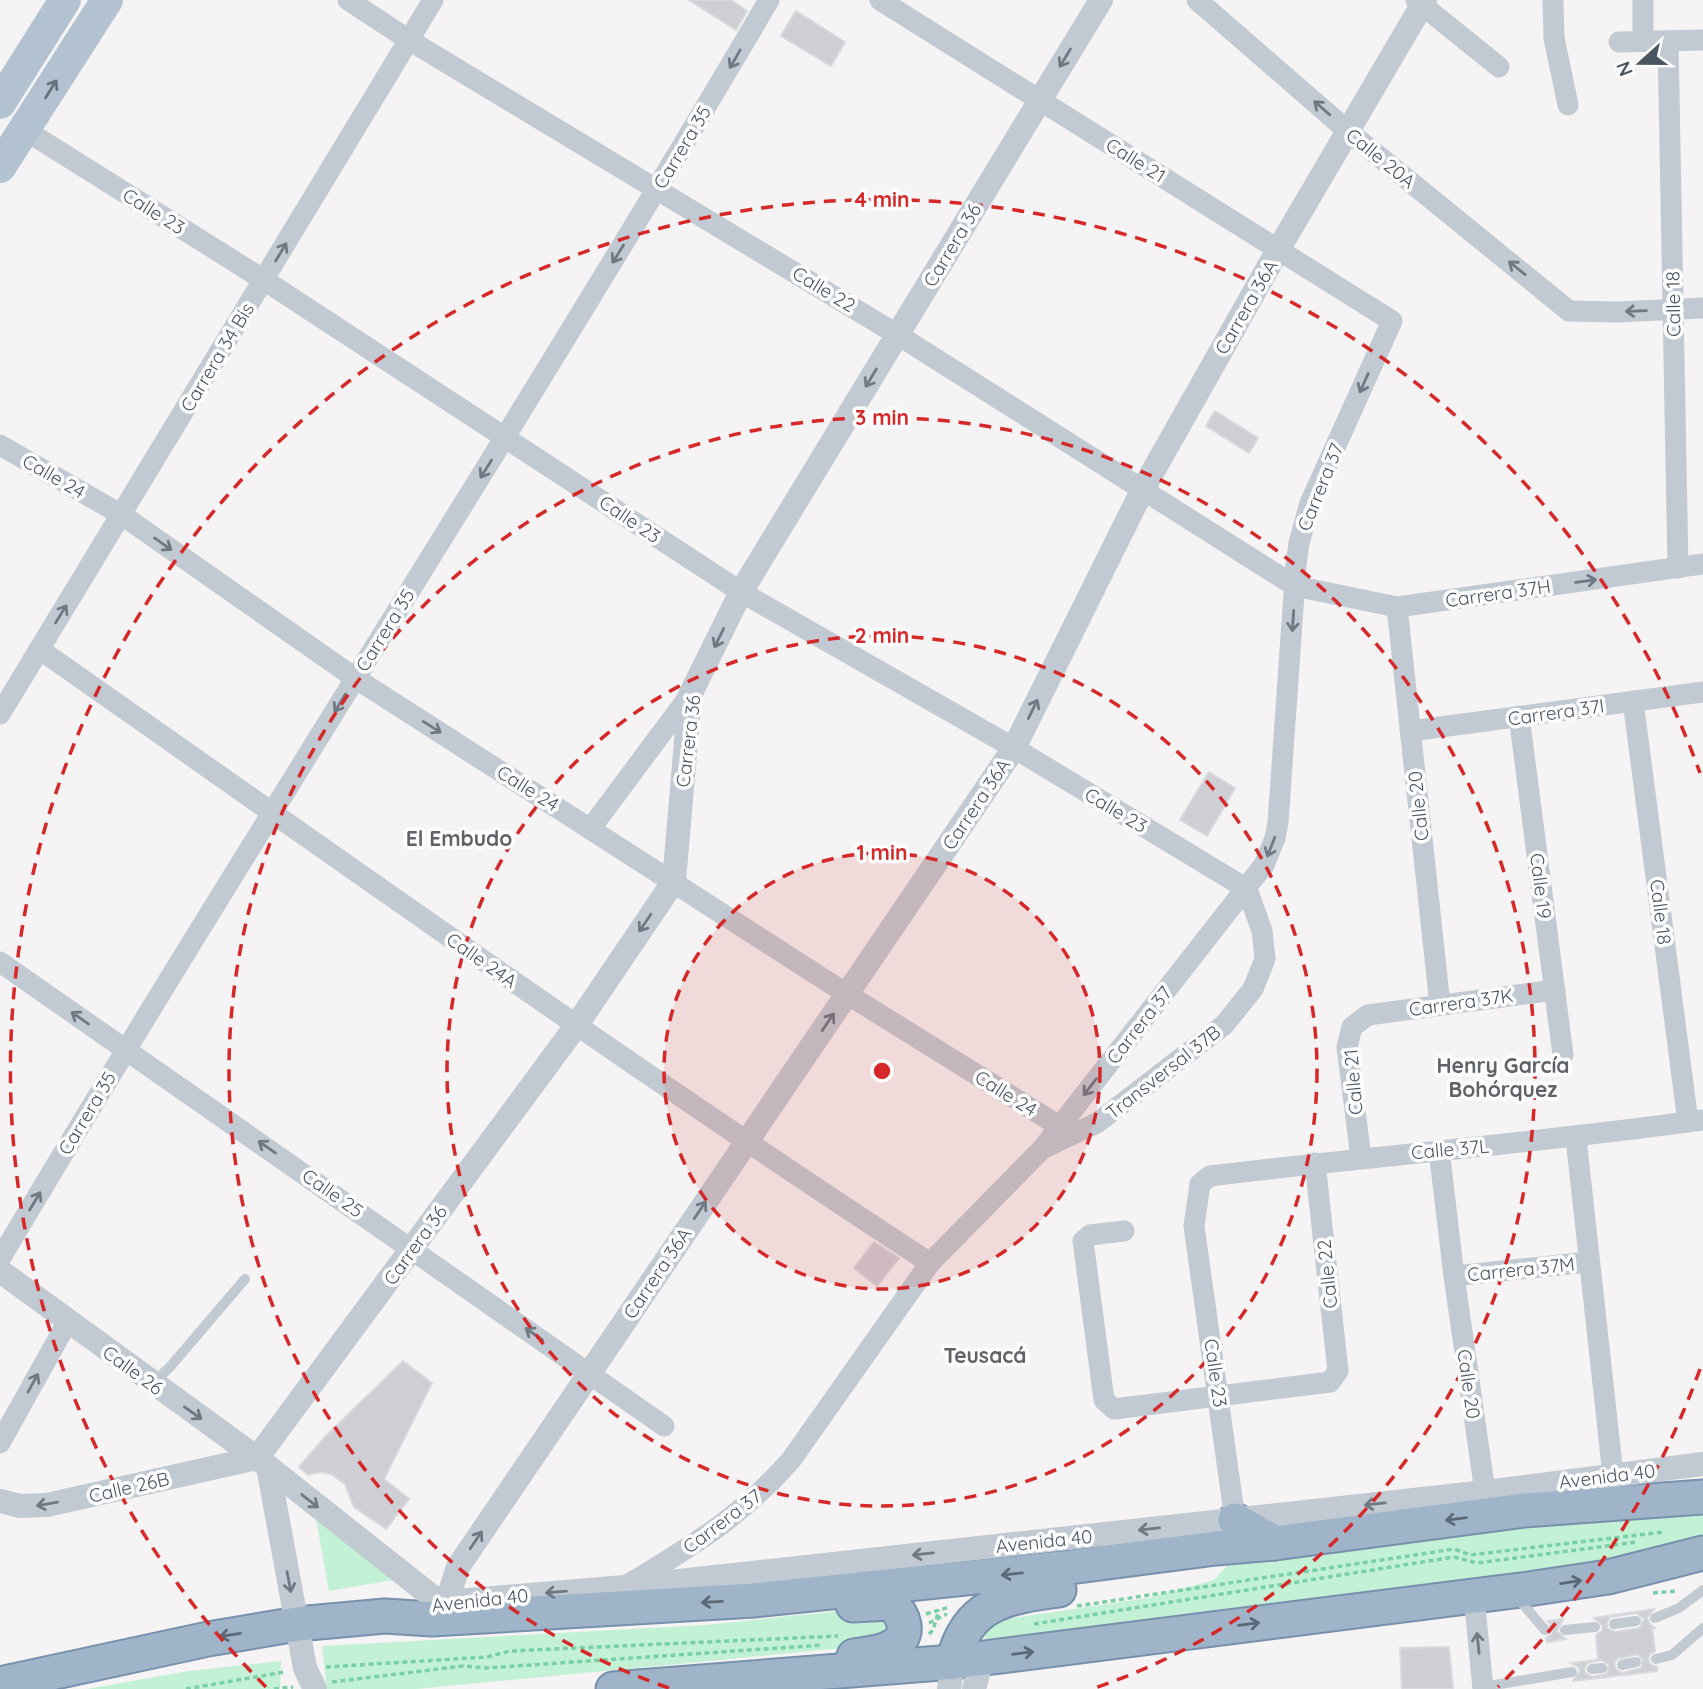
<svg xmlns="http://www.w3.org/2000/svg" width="1703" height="1689" font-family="Quicksand,sans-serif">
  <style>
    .green { fill: #c3f1d5 }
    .building { fill: #cdcfd5; stroke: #d7d9de; stroke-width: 2; fill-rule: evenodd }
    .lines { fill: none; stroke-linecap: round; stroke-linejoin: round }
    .trunk-casing { stroke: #7690ad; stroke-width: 37 }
    .path { stroke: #7ad0a6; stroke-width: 3.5; stroke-dasharray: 5 3.5; stroke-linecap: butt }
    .service { stroke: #c1cad2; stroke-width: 10 }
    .minor { stroke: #c1cad2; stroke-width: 21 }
    .tertiary { stroke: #c1cad2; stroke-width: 24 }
    .primary { stroke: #b3c2d1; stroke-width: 32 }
    .trunk { stroke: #9fb4c9; stroke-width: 33 }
    .oneway { stroke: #6e7983 }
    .oneway2 { stroke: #64717d }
    .oneway3 { stroke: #5b6976 }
    .ring { fill: none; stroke: #d62828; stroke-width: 3.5; stroke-dasharray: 12 9 }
    .labels { text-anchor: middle; stroke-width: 7; stroke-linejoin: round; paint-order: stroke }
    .street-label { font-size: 19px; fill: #4a5661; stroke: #fff }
    .neighbourhood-label { font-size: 21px; font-weight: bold; fill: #5f6368; stroke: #fff }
    .centre { fill: #d62828; stroke: #fff; stroke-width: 3.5 }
    .ring-label { font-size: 21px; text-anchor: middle; font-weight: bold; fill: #d62828; stroke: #fff; stroke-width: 7; stroke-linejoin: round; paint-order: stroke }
  </style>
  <rect width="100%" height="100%" fill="#f5f3f3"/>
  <g class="green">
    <path d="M 1703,1511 L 1703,1547 L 1698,1549 L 993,1648 L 985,1637 L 987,1627 L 994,1621 L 1148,1598 L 1214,1580 L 1233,1559 L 1495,1529 Z"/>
    <path d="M 316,1519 L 393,1580 L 329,1591 Z"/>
    <path d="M 850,1610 L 897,1619 L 875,1645 L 416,1689 L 327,1689 L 322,1646 L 705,1625 Z"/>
    <path d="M 281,1661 L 280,1689 L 87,1689 L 189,1671 Z"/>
  </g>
  <g class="building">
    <path d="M 689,0 L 731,0 L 747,11 L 736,30 Z"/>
    <path d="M 796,11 L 845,42 L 831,66 L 781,36 Z"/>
    <path d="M 1215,411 L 1258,438 L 1249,453 L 1206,426 Z"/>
    <path d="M 1209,772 L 1235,788 L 1207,836 L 1180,820 Z"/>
    <path d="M 874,1242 L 899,1258 L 877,1286 L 854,1268 Z"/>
    <path d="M 403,1361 L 432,1383 L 384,1479 L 409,1499 L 386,1529 L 354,1507 L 345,1484 L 331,1474 L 320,1472 L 308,1475 L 299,1467 L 325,1437 Z"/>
    <path d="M 1654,1609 L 1647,1618 L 1650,1624 L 1655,1628 L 1652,1628 L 1655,1651 L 1650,1654 L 1648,1660 L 1651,1665 L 1657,1667 L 1657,1671 L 1573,1681 L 1580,1671 L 1578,1667 L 1571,1663 L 1598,1660 L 1596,1635 L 1602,1631 L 1603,1626 L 1594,1618 ZM 1636,1613 L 1644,1619 L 1640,1628 L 1615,1632 L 1607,1628 L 1607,1622 L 1610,1617 ZM 1638,1654 L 1643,1660 L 1641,1668 L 1623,1673 L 1616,1670 L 1614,1663 L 1617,1659 ZM 1601,1660 L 1609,1664 L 1607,1674 L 1593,1677 L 1586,1674 L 1584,1669 L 1587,1663 Z"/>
    <path d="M 1563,1619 L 1557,1631 L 1566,1639 L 1547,1642 L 1546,1638 L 1551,1635 L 1553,1629 L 1548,1621 Z"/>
    <path d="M 1449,1647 L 1453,1689 L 1402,1689 L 1400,1648 Z"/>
  </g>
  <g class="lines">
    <defs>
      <g id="trunk">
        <path d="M 1235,1520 L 1275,1543"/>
        <path d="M 853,1605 L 891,1603 C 904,1615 912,1635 893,1646 C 883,1653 866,1654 854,1656"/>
        <path d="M 953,1662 C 967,1603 1006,1597 1059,1590"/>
        <path d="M 0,1684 L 208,1639 L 297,1624 L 385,1616 L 432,1619 L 754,1600 L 1062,1568 L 1216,1548 L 1275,1543 L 1524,1510 L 1703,1497"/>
        <path d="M 613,1689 L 953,1662 L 1528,1589 L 1608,1577 L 1703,1553"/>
      </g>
    </defs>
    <use href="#trunk" class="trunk-casing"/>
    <g class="path">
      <path d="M 1653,1593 L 1677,1591"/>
      <path d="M 1077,1606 L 1454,1549 L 1470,1555 L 1664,1532"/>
      <path d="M 926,1614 L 949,1607"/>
      <path d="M 929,1623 L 947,1614"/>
      <path d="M 1034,1624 L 1454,1557 L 1477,1563 L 1637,1542"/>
      <path d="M 929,1634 L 933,1630 L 939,1610"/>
      <path d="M 326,1667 L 487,1657 L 510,1651 L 838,1636"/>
      <path d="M 332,1682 L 463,1666 L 486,1668 L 823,1645"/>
      <path d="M 186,1689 L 284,1672"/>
      <path d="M 274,1689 L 293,1687"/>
    </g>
    <g class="service">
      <path d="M 152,1384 L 170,1367 L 245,1279"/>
      <path d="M 1516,1596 L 1545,1630"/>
      <path d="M 1655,1618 L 1679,1608 L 1703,1590"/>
      <path d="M 1614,1624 L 1636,1621"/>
      <path d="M 1565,1630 L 1595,1627"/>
      <path d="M 1656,1659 L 1672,1655 L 1703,1628"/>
      <path d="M 1622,1665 L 1636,1662"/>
      <path d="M 1592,1669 L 1602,1668"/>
      <path d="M 1483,1687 L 1572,1672"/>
    </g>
    <g class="minor">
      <path d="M 348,0 L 409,40 L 898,335 L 1295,586 L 1397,607 L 1703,564"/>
      <path d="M 1197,0 L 1349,132 L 1569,311 L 1617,312 L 1703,308"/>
      <path d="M 1416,0 L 1499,67"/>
      <path d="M 1553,0 L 1554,38 L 1568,105"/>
      <path d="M 1643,0 L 1643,41"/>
      <path d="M 1668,41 L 1678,568"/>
      <path d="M 1619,42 L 1703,40"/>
      <path d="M 25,130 L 264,280 L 741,592 L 1014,748 L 1247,889 L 1262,931 L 1265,959 L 1253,989 L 1224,1025 L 1097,1123 L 1046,1147"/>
      <path d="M 0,445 L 122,515 L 355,678 L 847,994 L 1059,1126"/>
      <path d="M 1397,607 L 1440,1005"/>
      <path d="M 39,649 C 335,856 628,1066 930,1263"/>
      <path d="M 1633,701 L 1688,1122"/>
      <path d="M 0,714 L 433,0"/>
      <path d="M 1519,716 L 1563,1055"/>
      <path d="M 1410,731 L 1703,692"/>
      <path d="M 591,828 L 690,695"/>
      <path d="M 0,962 L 664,1426"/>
      <path d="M 1576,1138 L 1613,1475"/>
      <path d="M 1439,1150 L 1454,1276 L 1485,1492"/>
      <path d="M 1361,1158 L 1347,1047 L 1352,1027 L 1368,1015 L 1555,990"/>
      <path d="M 1124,1231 L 1090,1235 L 1083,1241 L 1104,1400 L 1114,1409 L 1330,1382 L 1338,1371 L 1315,1163"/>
      <path d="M 0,1259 C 251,837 520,424 769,0"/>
      <path d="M 1454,1276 L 1589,1262"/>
      <path d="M 0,1443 L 68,1321"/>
      <path d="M 1235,1520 L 1194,1226 L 1200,1184 L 1210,1176 C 1374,1156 1539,1143 1703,1120"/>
      <path d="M 626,1586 C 691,1546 739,1519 791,1460 L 930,1263 L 1042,1149 L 1264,865 L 1275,838 L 1278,823 L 1296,565 L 1299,543 L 1310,503 L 1392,321 L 880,0"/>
      <path d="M 1474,1596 L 1483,1689"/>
    </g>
    <g class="tertiary">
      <path d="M 0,1271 L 257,1458 L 439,1602"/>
      <path d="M 257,1458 L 576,1026 L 674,881 L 690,695 L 741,592 L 1101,0"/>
      <path d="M 268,1467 L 305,1668 L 315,1689"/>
      <path d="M 0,1501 L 20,1506 L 47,1505 L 257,1458"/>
      <path d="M 447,1601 L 458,1567 L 1014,748 L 1143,489 L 1278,250 L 1425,0"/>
      <path d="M 434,1603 L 624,1587 L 1485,1492 L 1703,1464"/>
      <path d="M 949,1689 L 953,1662"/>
      <path d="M 974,1689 L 982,1658"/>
    </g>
    <g class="primary">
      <path d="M 0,103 L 65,0"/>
      <path d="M 0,167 L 107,0"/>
    </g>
    <use href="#trunk" class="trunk"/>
  </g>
  <defs><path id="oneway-shaft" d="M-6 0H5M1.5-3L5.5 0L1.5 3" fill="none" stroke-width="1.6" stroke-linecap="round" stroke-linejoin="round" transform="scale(1.75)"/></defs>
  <g class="oneway">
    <use href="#oneway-shaft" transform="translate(1065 58) rotate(121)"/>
    <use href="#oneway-shaft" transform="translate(735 59) rotate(120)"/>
    <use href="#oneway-shaft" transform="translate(1322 108) rotate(-139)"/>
    <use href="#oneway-shaft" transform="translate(281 252) rotate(-59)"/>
    <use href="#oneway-shaft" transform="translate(618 254) rotate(122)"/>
    <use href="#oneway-shaft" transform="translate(1517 268) rotate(-141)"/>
    <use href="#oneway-shaft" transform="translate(1636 311) rotate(178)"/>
    <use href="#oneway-shaft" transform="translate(871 378) rotate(121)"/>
    <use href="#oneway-shaft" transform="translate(1364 383) rotate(114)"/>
    <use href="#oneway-shaft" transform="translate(486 469) rotate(122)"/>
    <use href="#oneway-shaft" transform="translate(163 544) rotate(35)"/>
    <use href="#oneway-shaft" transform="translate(1586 581) rotate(-8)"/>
    <use href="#oneway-shaft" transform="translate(61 614) rotate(-58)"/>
    <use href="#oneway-shaft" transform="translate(1293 621) rotate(94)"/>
    <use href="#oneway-shaft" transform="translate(719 638) rotate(116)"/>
    <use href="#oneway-shaft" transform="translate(340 703) rotate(122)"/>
    <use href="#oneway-shaft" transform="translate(1033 709) rotate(-64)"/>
    <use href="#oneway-shaft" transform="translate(432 727) rotate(32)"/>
    <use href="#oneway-shaft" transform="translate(1271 847) rotate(111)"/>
    <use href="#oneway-shaft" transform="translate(645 923) rotate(124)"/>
    <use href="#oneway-shaft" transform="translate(80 1018) rotate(-145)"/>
    <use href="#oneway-shaft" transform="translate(828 1022) rotate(-56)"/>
    <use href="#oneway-shaft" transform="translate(1090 1087) rotate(128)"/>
    <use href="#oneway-shaft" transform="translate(267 1147) rotate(-145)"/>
    <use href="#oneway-shaft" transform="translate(35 1201) rotate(-59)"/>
    <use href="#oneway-shaft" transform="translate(700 1210) rotate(-56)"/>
    <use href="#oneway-shaft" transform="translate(534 1334) rotate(-145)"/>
    <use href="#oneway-shaft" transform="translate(33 1383) rotate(-61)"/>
    <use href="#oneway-shaft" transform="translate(193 1413) rotate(35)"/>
    <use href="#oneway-shaft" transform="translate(310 1501) rotate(38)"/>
    <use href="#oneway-shaft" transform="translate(47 1504) rotate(170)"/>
    <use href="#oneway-shaft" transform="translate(1375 1504) rotate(174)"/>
    <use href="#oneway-shaft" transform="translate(1149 1529) rotate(174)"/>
    <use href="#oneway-shaft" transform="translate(476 1540) rotate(-56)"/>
    <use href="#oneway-shaft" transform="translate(923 1554) rotate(174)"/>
    <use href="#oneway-shaft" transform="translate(289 1582) rotate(79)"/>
    <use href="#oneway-shaft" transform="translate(556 1592) rotate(175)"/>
    <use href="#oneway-shaft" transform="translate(1478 1643) rotate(-96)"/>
  </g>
  <use class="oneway2" href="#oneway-shaft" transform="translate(51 89) rotate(-58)"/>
  <g class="oneway3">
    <use href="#oneway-shaft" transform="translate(1456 1519) rotate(172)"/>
    <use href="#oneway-shaft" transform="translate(1012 1574) rotate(174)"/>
    <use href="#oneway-shaft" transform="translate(1571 1582) rotate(-9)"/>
    <use href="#oneway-shaft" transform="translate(712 1602) rotate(177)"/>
    <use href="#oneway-shaft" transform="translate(1249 1624) rotate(-7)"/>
    <use href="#oneway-shaft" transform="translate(230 1635) rotate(171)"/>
    <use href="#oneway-shaft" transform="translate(1023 1653) rotate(-7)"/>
  </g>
  <circle cx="882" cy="1071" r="218" fill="#d62828" fill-opacity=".12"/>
  <g class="ring">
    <circle cx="882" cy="1071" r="218"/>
    <circle cx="882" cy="1071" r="435"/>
    <path d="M669 1688A653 653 0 1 1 1095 1688"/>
    <path d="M1700 1369A871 871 0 0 1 1498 1687M266 1687A871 871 0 1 1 1700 773"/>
  </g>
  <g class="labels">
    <g class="street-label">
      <text transform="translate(682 147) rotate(-59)" y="7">Carrera 35</text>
      <text transform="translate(1381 158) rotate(39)" y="7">Calle 20A</text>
      <text transform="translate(1136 160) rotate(32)" y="7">Calle 21</text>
      <text transform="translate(154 211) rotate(32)" y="7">Calle 23</text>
      <text transform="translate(952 245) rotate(-59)" y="7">Carrera 36</text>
      <text transform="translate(824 289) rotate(31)" y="7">Calle 22</text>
      <text transform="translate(1673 304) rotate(-91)" y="7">Calle 18</text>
      <text transform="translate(1246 307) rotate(-60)" y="7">Carrera 36A</text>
      <text transform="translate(217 357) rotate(-59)" y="7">Carrera 34 Bis</text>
      <text transform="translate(54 476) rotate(30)" y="7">Calle 24</text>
      <text transform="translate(1320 487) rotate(-68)" y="7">Carrera 37</text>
      <text transform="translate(630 519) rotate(34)" y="7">Calle 23</text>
      <text transform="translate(1498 593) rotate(-8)" y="7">Carrera 37H</text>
      <text transform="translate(385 630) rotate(-58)" y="7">Carrera 35</text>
      <text transform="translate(1556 712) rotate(-8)" y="7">Carrera 37I</text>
      <text transform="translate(688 741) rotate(-83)" y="7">Carrera 36</text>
      <text transform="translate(528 788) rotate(32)" y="7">Calle 24</text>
      <text transform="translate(976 804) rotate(-56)" y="7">Carrera 36A</text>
      <text transform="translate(1418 806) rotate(-96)" y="7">Calle 20</text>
      <text transform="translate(1116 810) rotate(31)" y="7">Calle 23</text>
      <text transform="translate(1541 886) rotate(83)" y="7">Calle 19</text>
      <text transform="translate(1661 912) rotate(83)" y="7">Calle 18</text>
      <text transform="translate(482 960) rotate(35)" y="7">Calle 24A</text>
      <text transform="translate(1461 1002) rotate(-8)" y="7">Carrera 37K</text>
      <text transform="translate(1139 1025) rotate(-52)" y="7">Carrera 37</text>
      <text transform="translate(1163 1072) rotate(-38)" y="7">Transversal 37B</text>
      <text transform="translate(1353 1082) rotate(-95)" y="7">Calle 21</text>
      <text transform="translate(1006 1093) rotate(32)" y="7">Calle 24</text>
      <text transform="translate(87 1113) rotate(-59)" y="7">Carrera 35</text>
      <text transform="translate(1450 1149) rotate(-5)" y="7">Calle 37L</text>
      <text transform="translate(333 1193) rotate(35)" y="7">Calle 25</text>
      <text transform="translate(415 1245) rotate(-54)" y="7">Carrera 36</text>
      <text transform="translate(1521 1269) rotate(-6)" y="7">Carrera 37M</text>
      <text transform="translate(657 1273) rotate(-56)" y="7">Carrera 36A</text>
      <text transform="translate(1327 1274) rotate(-96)" y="7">Calle 22</text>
      <text transform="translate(133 1370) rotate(36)" y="7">Calle 26</text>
      <text transform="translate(1216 1373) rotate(82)" y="7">Calle 23</text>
      <text transform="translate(1469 1384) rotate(82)" y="7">Calle 20</text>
      <text transform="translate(1607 1476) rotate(-7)" y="7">Avenida 40</text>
      <text transform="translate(129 1487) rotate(-13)" y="7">Calle 26B</text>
      <text transform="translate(722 1521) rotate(-37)" y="7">Carrera 37</text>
      <text transform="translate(1044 1541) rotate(-6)" y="7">Avenida 40</text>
      <text transform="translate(480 1600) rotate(-6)" y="7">Avenida 40</text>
    </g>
    <g class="neighbourhood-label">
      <text x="459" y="846">El Embudo</text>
      <text x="1503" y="1073">Henry García<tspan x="1503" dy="24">Bohórquez</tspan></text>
      <text x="985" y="1363">Teusacá</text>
    </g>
  </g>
  <circle cx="882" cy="1071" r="10" class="centre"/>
  <g class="ring-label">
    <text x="882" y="207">4 min</text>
    <text x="882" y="425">3 min</text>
    <text x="882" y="643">2 min</text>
    <text x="882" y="860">1 min</text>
  </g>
  <g transform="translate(1640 63) rotate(249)" stroke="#ffffff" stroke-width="5" paint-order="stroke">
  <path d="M0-5L12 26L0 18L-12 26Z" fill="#4a5661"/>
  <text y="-10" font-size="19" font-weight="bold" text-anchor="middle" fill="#4a5661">N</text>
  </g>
</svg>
